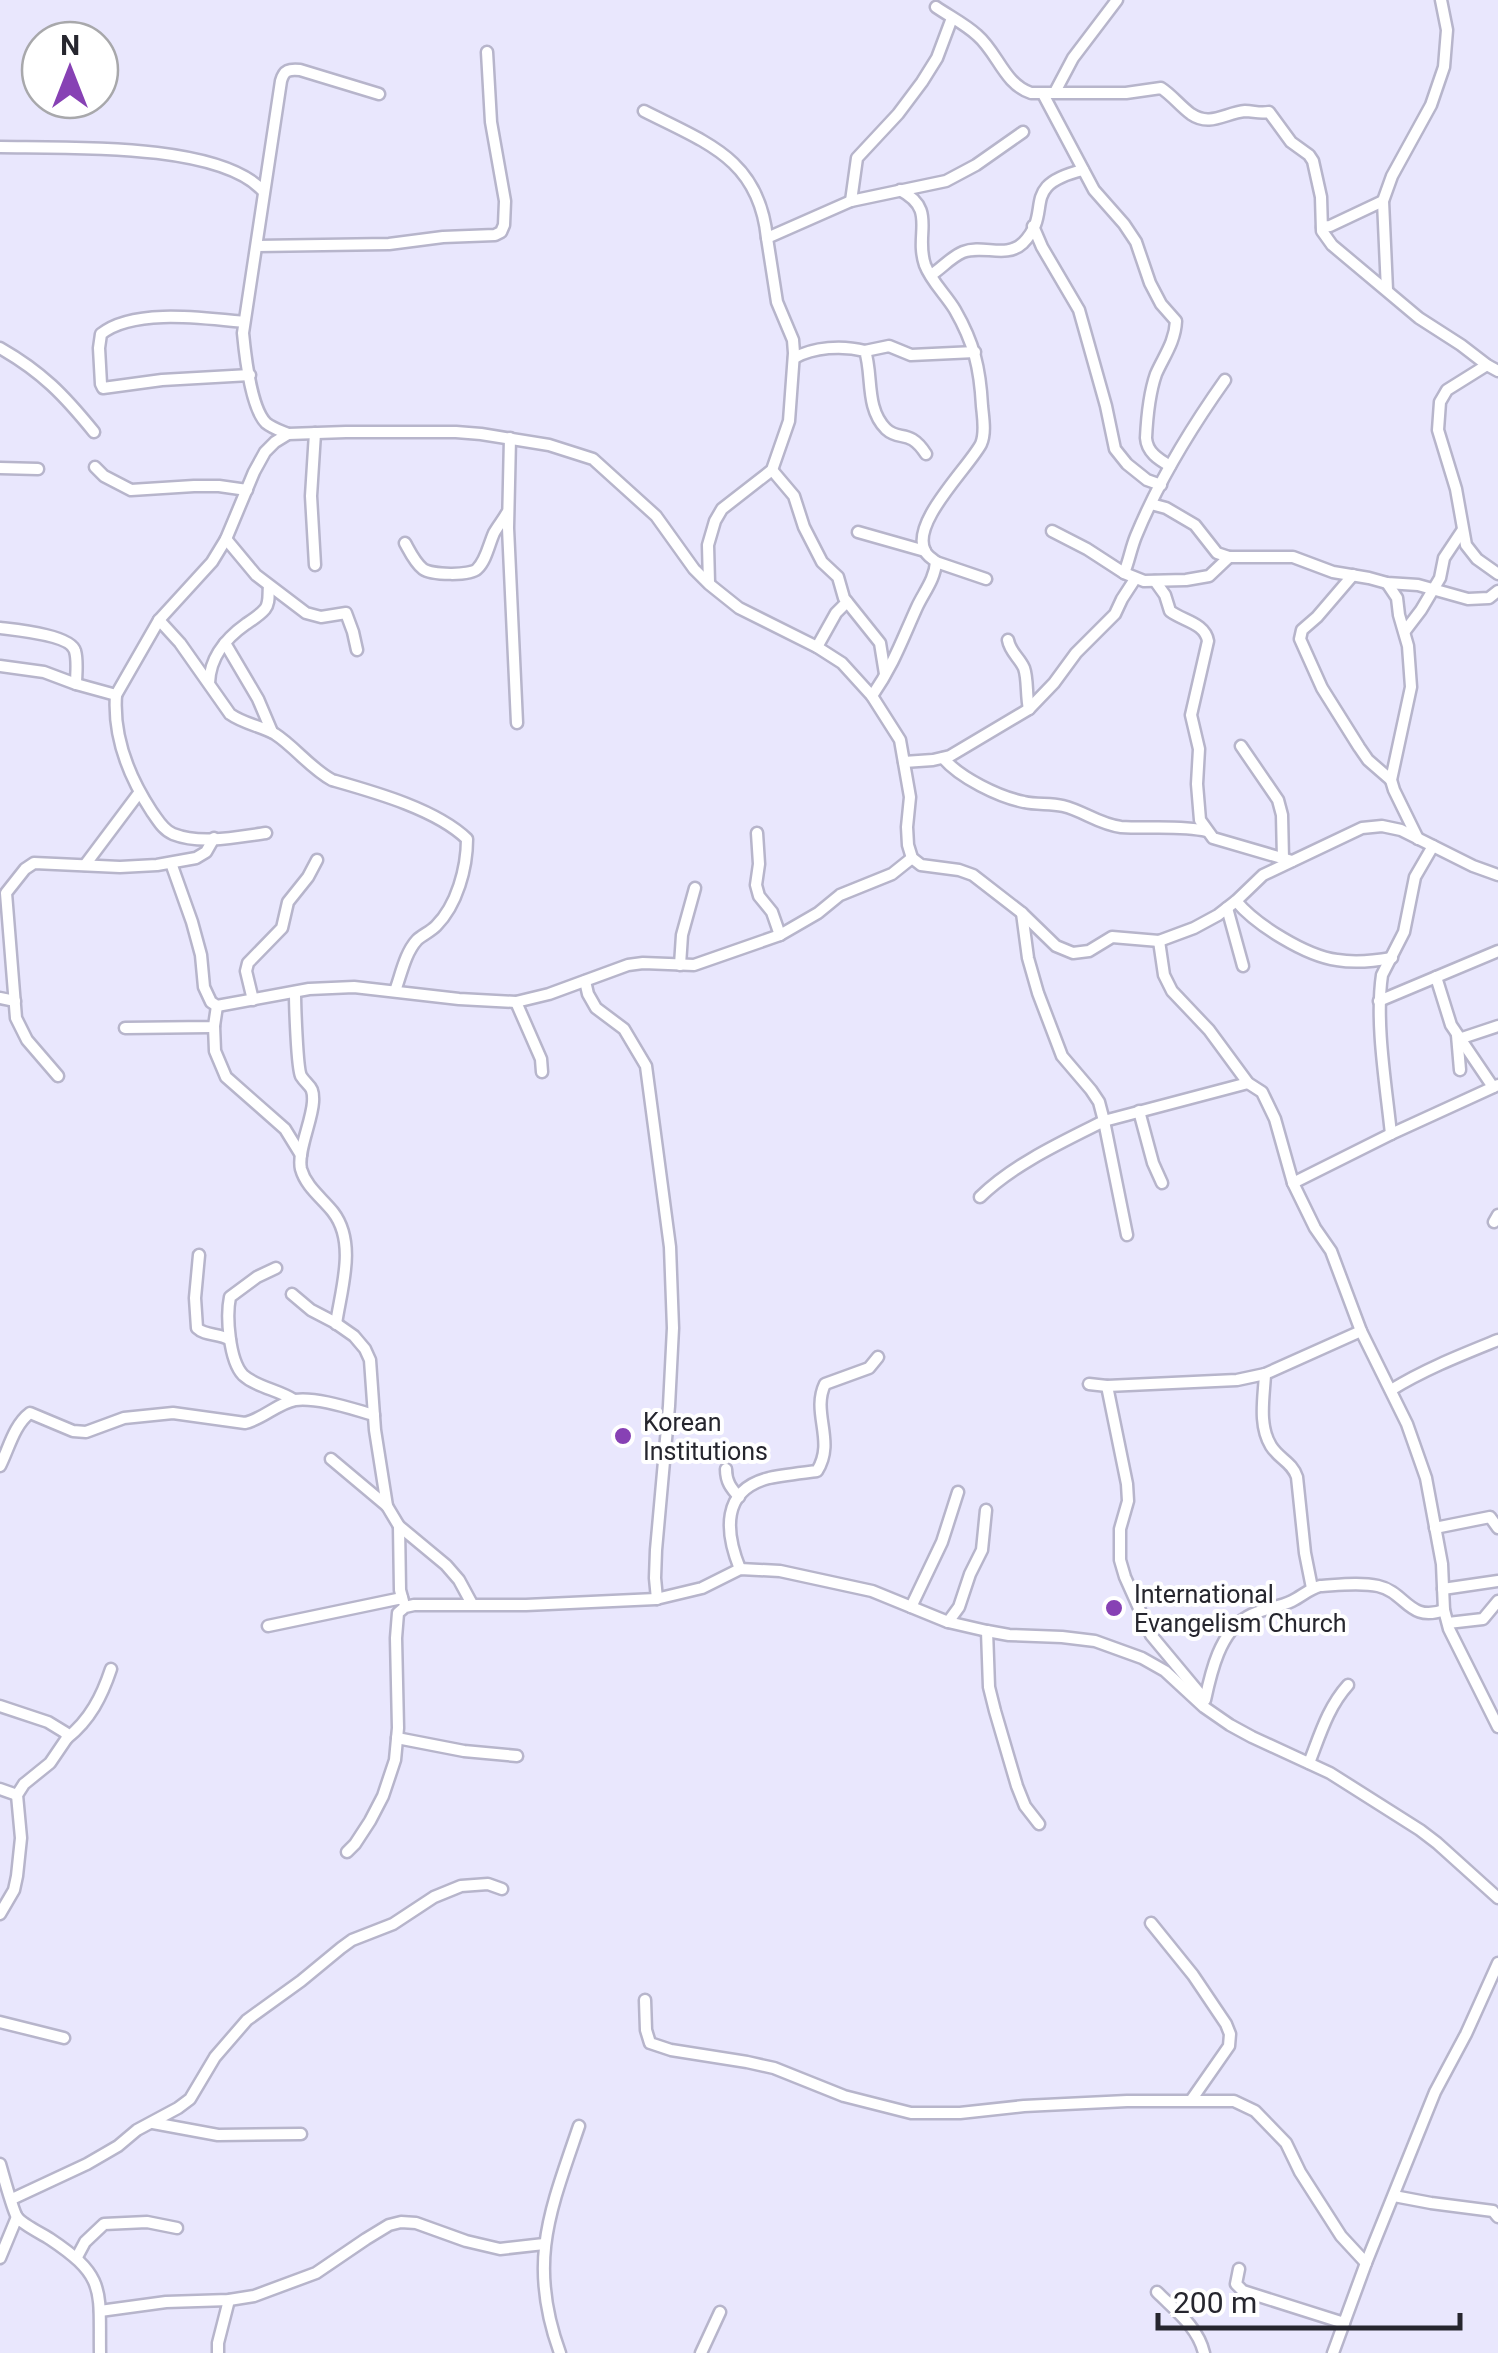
<svg xmlns="http://www.w3.org/2000/svg" width="1498" height="2353" font-family="Roboto,sans-serif">
  <style>
    .lines { fill: none; stroke-linecap: round; stroke-linejoin: round }
    .minor-casing { stroke: #b7b5cb; stroke-width: 15 }
    .minor { stroke: #fff; stroke-width: 10 }
    .poi-dot { fill: #8741b4; stroke: #fff; stroke-width: 4 }
    .labels { text-anchor: middle; stroke-width: 8; stroke-linejoin: round; paint-order: stroke }
    .poi-label { font-size: 25px; fill: #26262e; stroke: #fff; text-anchor: start }
  </style>
  <rect width="100%" height="100%" fill="#e9e7fd"/>
  <g class="lines">
    <defs>
      <g id="minor">
        <path d="M 936,7 C 949,16 965,24 977,35 C 998,53 1004,84 1031,93 L 1126,93 L 1161,88 C 1172,95 1180,106 1191,114 C 1210,127 1225,113 1245,111 C 1254,111 1259,114 1269,112 L 1291,142 L 1309,155 L 1313,161 L 1321,197 L 1322,231 L 1332,245 L 1419,318 L 1461,345 L 1487,365 L 1498,371"/>
        <path d="M 1055,92 L 1073,58 L 1117,0"/>
        <path d="M 1043,94 L 1094,190 L 1124,224 L 1136,242 L 1150,283 L 1161,304 L 1176,321 C 1175,342 1164,356 1156,374 C 1149,394 1147,417 1146,438 C 1147,452 1158,459 1170,466"/>
        <path d="M 644,111 C 707,143 759,159 767,238"/>
        <path d="M 0,147 C 64,148 219,142 263,191"/>
        <path d="M 851,201 L 857,158 L 898,114 L 922,82 L 937,58 L 952,18"/>
        <path d="M 1033,226 L 1042,247 L 1079,310 L 1106,406 L 1115,449 L 1127,464 L 1147,480 L 1161,485"/>
        <path d="M 1322,227 L 1330,226 L 1383,201"/>
        <path d="M 257,246 L 389,244 L 443,237 L 495,235 L 501,232 L 504,225 L 505,201 L 491,122 L 487,52"/>
        <path d="M 931,275 C 942,268 951,257 963,252 C 983,244 1006,259 1023,243 C 1055,211 1017,186 1083,170"/>
        <path d="M 1387,290 L 1383,201 L 1392,176 L 1431,105 L 1444,67 L 1447,30 L 1441,0"/>
        <path d="M 244,322 C 204,318 133,308 101,334 L 99,348 L 101,384 L 103,388 L 162,380 L 250,375"/>
        <path d="M 0,348 C 42,372 64,395 94,432"/>
        <path d="M 865,351 L 889,346 L 911,355 L 975,352"/>
        <path d="M 794,358 C 814,347 842,345 865,351 C 873,375 865,408 886,429 C 900,442 909,428 926,454"/>
        <path d="M 1487,365 L 1447,390 L 1440,402 L 1438,430 L 1456,489 L 1466,545 L 1477,559 L 1498,574"/>
        <path d="M 288,434 C 281,431 272,428 266,423 C 251,408 245,354 243,333 L 281,81 C 284,70 289,69 300,70 L 379,94"/>
        <path d="M 510,438 L 508,528 L 517,723"/>
        <path d="M 95,467 L 104,476 L 131,490 L 194,486 L 219,486 L 247,490"/>
        <path d="M 0,468 L 38,469"/>
        <path d="M 772,470 L 794,496 L 804,527 L 822,562 L 838,577 L 844,598 L 880,643 L 885,674"/>
        <path d="M 1151,504 L 1166,508 L 1195,525 L 1217,553 L 1229,557 L 1293,557 L 1333,572 L 1369,578 L 1387,583 L 1418,585 L 1468,599 L 1489,598 L 1498,591"/>
        <path d="M 1052,531 L 1087,549 L 1124,573 L 1144,581 L 1186,580 L 1209,576 L 1229,557"/>
        <path d="M 858,532 L 925,551"/>
        <path d="M 226,539 L 256,575 L 306,613 L 321,617 L 346,613 L 353,632 L 357,650"/>
        <path d="M 405,543 C 410,552 415,563 423,569 C 431,575 470,576 477,569 C 486,561 489,544 494,533 C 498,526 503,520 507,513"/>
        <path d="M 936,562 L 986,579"/>
        <path d="M 315,565 L 311,496 L 315,433"/>
        <path d="M 1124,573 C 1129,561 1131,548 1136,536 C 1159,480 1191,428 1225,380"/>
        <path d="M 1353,575 L 1317,617 L 1302,630 L 1300,639 L 1322,688 L 1359,747 L 1368,760 L 1391,780"/>
        <path d="M 1155,581 L 1165,595 L 1170,611 C 1183,621 1205,623 1208,641 L 1191,715 L 1199,749 L 1197,784 L 1200,820 L 1213,838 L 1292,861"/>
        <path d="M 709,583 L 708,545 L 715,521 L 722,509 L 772,470 L 789,421 L 794,353 L 793,340 L 777,302 L 767,238 L 851,201 L 946,181 L 976,165 L 1023,132"/>
        <path d="M 1387,583 L 1397,598 L 1399,615 L 1408,646 L 1411,687 L 1391,780 L 1394,790 L 1418,839"/>
        <path d="M 159,620 L 180,643 L 230,714 C 244,724 261,726 275,734 C 295,747 310,768 332,780 C 374,792 436,809 467,839 C 467,868 457,905 436,926 C 430,932 422,935 417,940 C 405,953 401,975 395,991"/>
        <path d="M 0,628 C 16,630 71,635 75,651 C 78,661 76,674 76,684"/>
        <path d="M 1405,631 L 1421,610 L 1440,578 L 1444,558 L 1462,531"/>
        <path d="M 1008,640 C 1010,652 1019,657 1024,668 C 1028,679 1026,696 1029,709"/>
        <path d="M 225,643 L 258,699 L 272,732"/>
        <path d="M 817,647 L 836,613 L 847,602"/>
        <path d="M 0,666 L 44,672 L 76,684 L 116,695 L 159,620 L 212,562 L 226,539 L 254,472 L 265,452 L 275,442 L 288,434 L 346,432 L 456,432 L 481,434 L 549,445 L 593,459 L 656,516 L 694,569 L 709,584 L 739,608 L 817,647 L 842,663 L 872,696 L 900,740 L 910,797 L 907,827 L 908,845 L 912,858 L 921,865 L 959,870 L 973,875 L 1022,913 L 1056,946 L 1073,953 L 1089,951 L 1112,937 L 1159,941 L 1194,928 L 1218,915 L 1236,901 L 1263,875 L 1362,828 L 1382,826 L 1401,830 L 1473,866 L 1498,875"/>
        <path d="M 209,683 C 210,657 225,639 246,624 C 252,620 260,615 265,609 C 270,603 268,594 269,586"/>
        <path d="M 116,695 C 113,737 129,777 152,812 C 158,820 163,830 173,834 C 201,845 237,837 266,833"/>
        <path d="M 872,696 C 894,664 902,640 917,607 C 924,592 935,579 936,562 C 932,558 927,556 925,551 C 910,523 969,467 981,444 C 986,433 983,417 982,406 C 980,368 974,343 955,310 C 946,295 931,281 925,265 C 914,233 938,210 900,190"/>
        <path d="M 1241,746 L 1278,800 L 1282,815 L 1283,859"/>
        <path d="M 943,758 C 960,778 999,797 1024,802 C 1037,805 1050,803 1063,806 C 1084,811 1098,824 1121,827 C 1149,829 1179,825 1207,831"/>
        <path d="M 904,762 L 933,760 L 950,756 L 1029,709 L 1054,683 L 1076,653 L 1115,614 L 1122,599 L 1135,579"/>
        <path d="M 757,833 L 759,864 L 756,885 L 759,896 L 772,912 L 780,935"/>
        <path d="M 171,863 L 192,922 L 201,955 L 204,987 L 211,1002 L 217,1006 L 309,989 L 354,987 L 459,999 L 516,1002 L 549,994 L 628,965 L 643,963 L 694,965 L 780,935 L 818,913 L 840,895 L 892,874 L 912,858"/>
        <path d="M 85,865 L 139,793"/>
        <path d="M 1236,901 C 1256,925 1306,956 1337,960 C 1354,963 1375,961 1392,958"/>
        <path d="M 1227,908 L 1243,966"/>
        <path d="M 1022,913 L 1028,958 L 1038,993 L 1062,1056 L 1091,1090 L 1099,1102 L 1104,1121 L 1248,1083"/>
        <path d="M 1159,941 L 1164,975 L 1172,991 L 1209,1030 L 1248,1083 L 1262,1092 L 1275,1119 L 1293,1183 L 1315,1228 L 1331,1251 L 1361,1331 L 1407,1424 L 1426,1478 L 1442,1564 L 1444,1610 L 1449,1629 L 1498,1727"/>
        <path d="M 680,965 L 682,935 L 695,888"/>
        <path d="M 1436,977 L 1451,1025 L 1493,1087"/>
        <path d="M 585,981 L 588,994 L 596,1008 L 624,1029 L 646,1066 L 670,1247 L 673,1328 L 669,1406 L 656,1550 L 655,1578 L 657,1599"/>
        <path d="M 295,992 C 295,1004 297,1068 301,1076 C 308,1087 314,1085 313,1102 C 312,1121 297,1152 301,1169 C 306,1187 322,1198 333,1212 C 357,1243 341,1289 336,1324"/>
        <path d="M 0,998 L 15,1001"/>
        <path d="M 253,1000 L 246,971 L 248,963 L 282,928 L 288,902 L 308,877 L 317,860"/>
        <path d="M 1379,1001 L 1498,951"/>
        <path d="M 516,1002 L 541,1059 L 542,1072"/>
        <path d="M 214,1026 L 215,1051 L 226,1077 L 285,1129 L 301,1155"/>
        <path d="M 125,1028 L 210,1027 L 214,1026 L 217,1006"/>
        <path d="M 1457,1035 L 1460,1070"/>
        <path d="M 1459,1039 L 1498,1026"/>
        <path d="M 58,1076 L 27,1040 L 16,1018 L 6,893 L 25,869 L 34,863 L 120,867 L 157,865 L 196,858 L 206,852 L 214,838"/>
        <path d="M 1139,1111 L 1153,1163 L 1162,1183"/>
        <path d="M 1391,1134 C 1386,1085 1375,1023 1382,975 L 1404,932 L 1415,877 L 1433,846"/>
        <path d="M 1293,1183 L 1391,1134 L 1498,1085"/>
        <path d="M 980,1197 C 1014,1164 1062,1142 1104,1121 L 1127,1235"/>
        <path d="M 1494,1222 L 1498,1215"/>
        <path d="M 199,1255 L 195,1298 L 197,1328 C 205,1336 220,1333 230,1340"/>
        <path d="M 276,1268 L 257,1277 L 230,1297 C 226,1316 229,1360 243,1375 C 256,1387 279,1390 294,1400"/>
        <path d="M 292,1294 L 311,1310 L 334,1322 L 354,1336 L 365,1349 L 370,1360 L 375,1430 L 387,1506 L 399,1526 L 446,1565 L 459,1580 L 472,1604"/>
        <path d="M 1265,1374 C 1264,1397 1258,1425 1271,1446 C 1279,1459 1292,1462 1297,1477 L 1305,1553 L 1312,1588"/>
        <path d="M 1089,1384 L 1107,1386 L 1237,1380 L 1265,1374 L 1361,1331"/>
        <path d="M 1107,1386 L 1127,1484 L 1128,1501 L 1120,1529 L 1120,1560 L 1125,1577 L 1151,1635 L 1201,1695"/>
        <path d="M 1391,1390 C 1425,1369 1461,1355 1498,1340"/>
        <path d="M 331,1459 L 387,1506"/>
        <path d="M 0,1466 C 9,1448 14,1425 30,1413 L 73,1431 L 86,1432 L 124,1418 L 173,1413 L 245,1423 C 263,1419 278,1403 295,1400 C 318,1397 352,1409 374,1415"/>
        <path d="M 726,1469 C 726,1482 731,1488 739,1497"/>
        <path d="M 399,1526 L 400,1590 L 403,1601"/>
        <path d="M 1435,1528 L 1490,1517 L 1498,1528"/>
        <path d="M 740,1569 C 725,1532 721,1490 769,1478 C 784,1475 801,1473 817,1471 C 836,1441 811,1413 825,1384 L 869,1368 L 878,1357"/>
        <path d="M 1443,1589 L 1498,1581"/>
        <path d="M 911,1607 L 942,1542 L 958,1492"/>
        <path d="M 948,1622 L 959,1607 L 970,1574 L 982,1550 L 986,1510"/>
        <path d="M 1448,1623 L 1483,1619 L 1498,1601"/>
        <path d="M 268,1626 L 402,1598"/>
        <path d="M 987,1631 L 989,1687 L 995,1711 L 1017,1786 L 1025,1806 L 1039,1824"/>
        <path d="M 1205,1700 C 1211,1672 1220,1632 1247,1617 C 1260,1609 1278,1608 1292,1601 C 1302,1596 1309,1589 1320,1586 C 1338,1585 1360,1582 1378,1586 C 1406,1592 1409,1623 1444,1610"/>
        <path d="M 0,1706 L 48,1722 L 66,1733 L 67,1738 L 50,1763 L 24,1784 L 17,1795 L 21,1838 L 17,1876 L 14,1890 L 0,1914"/>
        <path d="M 67,1738 C 90,1720 102,1696 111,1669"/>
        <path d="M 397,1738 L 464,1751 L 517,1756"/>
        <path d="M 1309,1763 C 1320,1735 1328,1707 1348,1685"/>
        <path d="M 0,1789 L 17,1795"/>
        <path d="M 347,1852 L 355,1844 L 370,1821 L 383,1796 L 395,1760 L 398,1728 L 396,1638 L 398,1613 L 405,1607 L 414,1605 L 526,1605 L 656,1599 L 702,1588 L 740,1569 L 780,1571 L 872,1591 L 948,1622 L 987,1631 L 1009,1635 L 1062,1637 L 1095,1641 L 1142,1658 L 1165,1671 L 1204,1707 L 1230,1725 L 1252,1737 L 1330,1773 L 1420,1830 L 1437,1843 L 1498,1898"/>
        <path d="M 1151,1923 L 1193,1975 L 1226,2024 L 1230,2034 L 1229,2046 L 1192,2099"/>
        <path d="M 645,2000 L 646,2030 L 650,2043 L 671,2050 L 747,2062 L 774,2068 L 844,2096 L 911,2113 L 960,2113 L 1024,2106 L 1127,2101 L 1234,2101 L 1255,2111 L 1286,2143 L 1300,2172 L 1341,2236 L 1366,2263"/>
        <path d="M 0,2022 L 64,2038"/>
        <path d="M 153,2123 L 218,2135 L 301,2134"/>
        <path d="M 0,2164 C 3,2174 13,2211 17,2217 C 23,2225 41,2233 50,2239 C 107,2277 99,2290 100,2353"/>
        <path d="M 1394,2196 L 1431,2203 L 1493,2211 L 1498,2217"/>
        <path d="M 12,2199 L 87,2164 L 118,2146 L 137,2130 L 178,2108 L 190,2099 L 215,2057 L 247,2020 L 301,1981 L 341,1948 L 352,1940 L 393,1924 L 434,1897 L 461,1886 L 488,1884 L 502,1889"/>
        <path d="M 77,2257 L 85,2242 L 104,2224 L 147,2222 L 177,2228"/>
        <path d="M 0,2258 L 17,2217"/>
        <path d="M 1239,2269 L 1236,2284 L 1243,2291 L 1344,2323"/>
        <path d="M 1157,2292 C 1175,2310 1198,2327 1204,2353"/>
        <path d="M 100,2311 L 166,2302 L 229,2300 L 254,2296 L 316,2273 L 366,2239 L 389,2225 L 401,2222 L 416,2223 L 466,2241 L 500,2249 L 544,2244"/>
        <path d="M 218,2353 L 218,2343 L 229,2300"/>
        <path d="M 560,2353 C 527,2263 550,2211 579,2126"/>
        <path d="M 701,2353 L 720,2312"/>
        <path d="M 1333,2353 L 1366,2263 L 1435,2092 L 1466,2034 L 1498,1963"/>
      </g>
    </defs>
    <use href="#minor" class="minor-casing"/>
    <use href="#minor" class="minor"/>
  </g>
  <g class="poi-dot">
    <circle cx="623" cy="1436" r="10"/>
    <circle cx="1114" cy="1608" r="10"/>
  </g>
  <g class="labels">
    <g class="poi-label">
      <text x="643" y="1431">Korean<tspan x="643" dy="29">Institutions</tspan></text>
      <text x="1134" y="1603">International<tspan x="1134" dy="29">Evangelism Church</tspan></text>
    </g>
  </g>
  <g transform="translate(70 70)"><circle r="48" fill="#ffffff" stroke="#a8a8ab" stroke-width="2.5"/>
  <path d="M0-8L18 38L0 25L-18 38Z" fill="#8741b4"/>
  <text y="-15" font-size="28" font-weight="bold" text-anchor="middle" fill="#26262e">N</text>
  </g>
  <path d="M1158 2313v15h302v-15" fill="none" stroke="#26262e" stroke-width="5"/>
  <text x="1173" y="2313" font-size="30" fill="#26262e" stroke="#ffffff" stroke-width="8" paint-order="stroke">200 m</text>
</svg>
